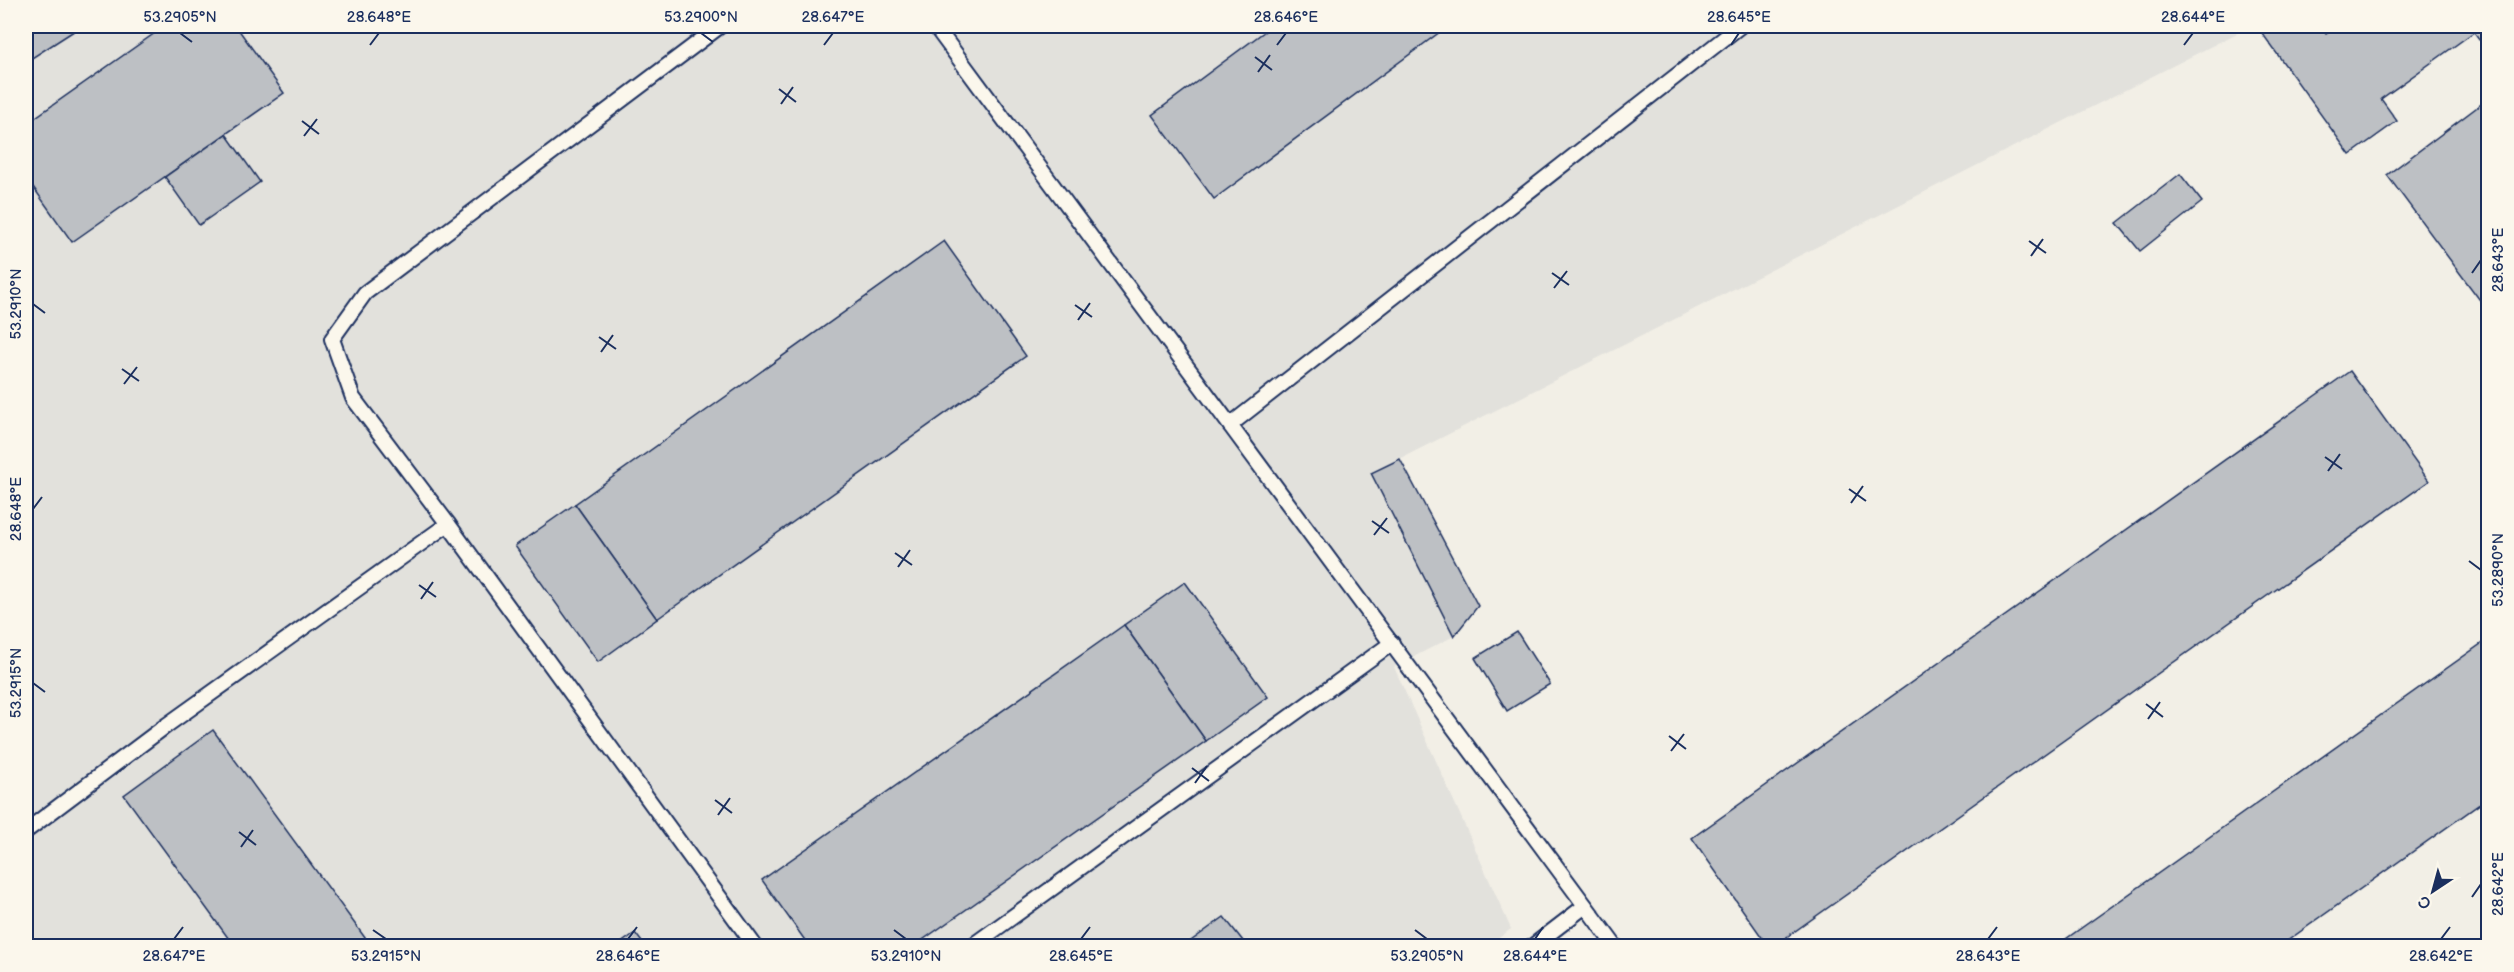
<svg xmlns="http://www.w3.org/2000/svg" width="2514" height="972" font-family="'Balsamiq Sans',sans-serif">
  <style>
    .built { fill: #e2e1dc }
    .building { fill: #bdc0c4; stroke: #1b2f5e; stroke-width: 1.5 }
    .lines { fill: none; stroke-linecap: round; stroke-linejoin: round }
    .service-casing { stroke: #1b2f5e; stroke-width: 18 }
    .service { stroke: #fbf7ec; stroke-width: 14 }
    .ticks { fill: none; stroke: #1b2f5e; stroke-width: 2 }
    .neatline { fill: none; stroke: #1b2f5e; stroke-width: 2 }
    .ticks-label { font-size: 15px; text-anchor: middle; fill: #1b2f5e }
  </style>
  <rect width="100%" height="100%" fill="#f2efe6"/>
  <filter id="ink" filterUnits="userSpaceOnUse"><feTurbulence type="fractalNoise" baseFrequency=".0167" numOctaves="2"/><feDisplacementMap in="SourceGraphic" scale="12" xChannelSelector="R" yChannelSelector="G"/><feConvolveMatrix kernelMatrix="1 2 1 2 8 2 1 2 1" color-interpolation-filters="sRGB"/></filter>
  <g filter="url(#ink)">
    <path class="built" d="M 26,26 L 2251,26 L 1372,473 L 1454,636 L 1394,667 L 1511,929 L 1488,946 L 26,946 Z"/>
    <g class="building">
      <path d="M 26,26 L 79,26 L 80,27 L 32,58 L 26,48 Z"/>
      <path d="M 165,26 L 236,26 L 284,93 L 72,242 L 26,177 L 26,124 Z"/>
      <path d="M 1272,26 L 1448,26 L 1214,199 L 1152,115 Z"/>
      <path d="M 2257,26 L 2321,26 L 2326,33 L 2337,26 L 2488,26 L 2488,51 L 2474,32 L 2381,99 L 2397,121 L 2350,155 Z"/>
      <path d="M 2488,99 L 2488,311 L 2387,175 Z"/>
      <path d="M 226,134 L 260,182 L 199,225 L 165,177 Z"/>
      <path d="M 2180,174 L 2202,202 L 2140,251 L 2117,223 Z"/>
      <path d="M 944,241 L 1026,356 L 657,619 L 575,504 Z"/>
      <path d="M 2350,371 L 2429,481 L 1774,946 L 1768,946 L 1692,838 Z"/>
      <path d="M 1400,459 L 1478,606 L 1454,636 L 1371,473 Z"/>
      <path d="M 575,504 L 657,619 L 598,662 L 515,546 Z"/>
      <path d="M 1185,582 L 1268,697 L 1206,741 L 1124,625 Z"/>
      <path d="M 1124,625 L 1206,741 L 914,946 L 809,946 L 762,880 Z"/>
      <path d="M 1517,632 L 1550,684 L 1507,711 L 1475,658 Z"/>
      <path d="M 2488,639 L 2488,798 L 2280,946 L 2056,946 Z"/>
      <path d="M 213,730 L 371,946 L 234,946 L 124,795 Z"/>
      <path d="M 1224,917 L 1247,946 L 1184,946 Z"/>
      <path d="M 635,933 L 645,946 L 617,946 Z"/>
    </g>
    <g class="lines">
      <defs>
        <g id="service">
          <path d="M 720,26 L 365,293 L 332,339 L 353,398 L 448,524 L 755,946"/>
          <path d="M 935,26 L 1615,946"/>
          <path d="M 1230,425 L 1740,26"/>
          <path d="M 26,831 L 167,725 L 448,524"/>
          <path d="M 972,946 L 1392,643"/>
          <path d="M 1533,946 L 1585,906"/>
        </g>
      </defs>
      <use href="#service" class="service-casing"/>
      <use href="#service" class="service"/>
    </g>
  </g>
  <path class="ticks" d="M 180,33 L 192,42M 701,33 L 713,42M 370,45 L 379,33M 824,45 L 833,33M 1277,45 L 1286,33M 1731,45 L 1739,33M 2184,45 L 2193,33M 1255,57 L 1272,70M 1258,72 L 1270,55M 779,89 L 796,102M 781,104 L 793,87M 302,121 L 319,134M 304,136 L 317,119M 2029,241 L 2046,253M 2031,256 L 2043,239M 1552,273 L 1569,285M 2472,273 L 2481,260M 1554,288 L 1567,271M 33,304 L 45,313M 1075,305 L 1092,317M 1078,320 L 1090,303M 599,337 L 616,349M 601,352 L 613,335M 122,369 L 139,381M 124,384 L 137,367M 2325,457 L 2342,469M 2328,471 L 2340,454M 1849,489 L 1866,501M 1851,503 L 1863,486M 33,509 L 42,497M 1372,521 L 1389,533M 1374,535 L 1387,518M 895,553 L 912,565M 2469,561 L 2481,570M 898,567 L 910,550M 419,585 L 436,597M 421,599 L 433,582M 33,683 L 45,692M 2146,704 L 2163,717M 2148,719 L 2160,702M 1669,736 L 1686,749M 1671,751 L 1684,734M 1192,768 L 1209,781M 1195,783 L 1207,766M 715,800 L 732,813M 718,815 L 730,798M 239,832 L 256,845M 241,847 L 253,830M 2472,897 L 2481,884M 373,930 L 386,939M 894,930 L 906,939M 1415,930 L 1427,939M 174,939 L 183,927M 628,939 L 637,927M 1081,939 L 1090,927M 1535,939 L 1543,927M 1988,939 L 1997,927M 2441,939 L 2450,927"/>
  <rect width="2514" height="972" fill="none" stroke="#fbf7ec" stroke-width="66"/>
  <g transform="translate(2433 891) rotate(216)" stroke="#fbf7ec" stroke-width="4.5" paint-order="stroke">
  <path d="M0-4.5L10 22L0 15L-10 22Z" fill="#1b2f5e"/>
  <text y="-9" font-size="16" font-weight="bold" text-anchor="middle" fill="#1b2f5e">С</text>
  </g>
  <rect x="33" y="33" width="2448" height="906" class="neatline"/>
  <g class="ticks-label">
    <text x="180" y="22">53.2905°N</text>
    <text x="379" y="22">28.648°E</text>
    <text x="701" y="22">53.2900°N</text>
    <text x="833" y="22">28.647°E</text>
    <text x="1286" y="22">28.646°E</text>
    <text x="1739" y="22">28.645°E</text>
    <text x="2193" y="22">28.644°E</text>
    <text transform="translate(2498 260) rotate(-90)" y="5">28.643°E</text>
    <text transform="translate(16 304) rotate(-90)" y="5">53.2910°N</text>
    <text transform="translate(16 509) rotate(-90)" y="5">28.648°E</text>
    <text transform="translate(2498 570) rotate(-90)" y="5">53.2890°N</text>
    <text transform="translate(16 683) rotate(-90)" y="5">53.2915°N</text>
    <text transform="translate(2498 884) rotate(-90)" y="5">28.642°E</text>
    <text x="174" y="961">28.647°E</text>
    <text x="386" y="961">53.2915°N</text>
    <text x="628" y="961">28.646°E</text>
    <text x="906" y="961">53.2910°N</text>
    <text x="1081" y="961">28.645°E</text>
    <text x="1427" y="961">53.2905°N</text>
    <text x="1535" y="961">28.644°E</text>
    <text x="1988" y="961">28.643°E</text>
    <text x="2441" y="961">28.642°E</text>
  </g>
</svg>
